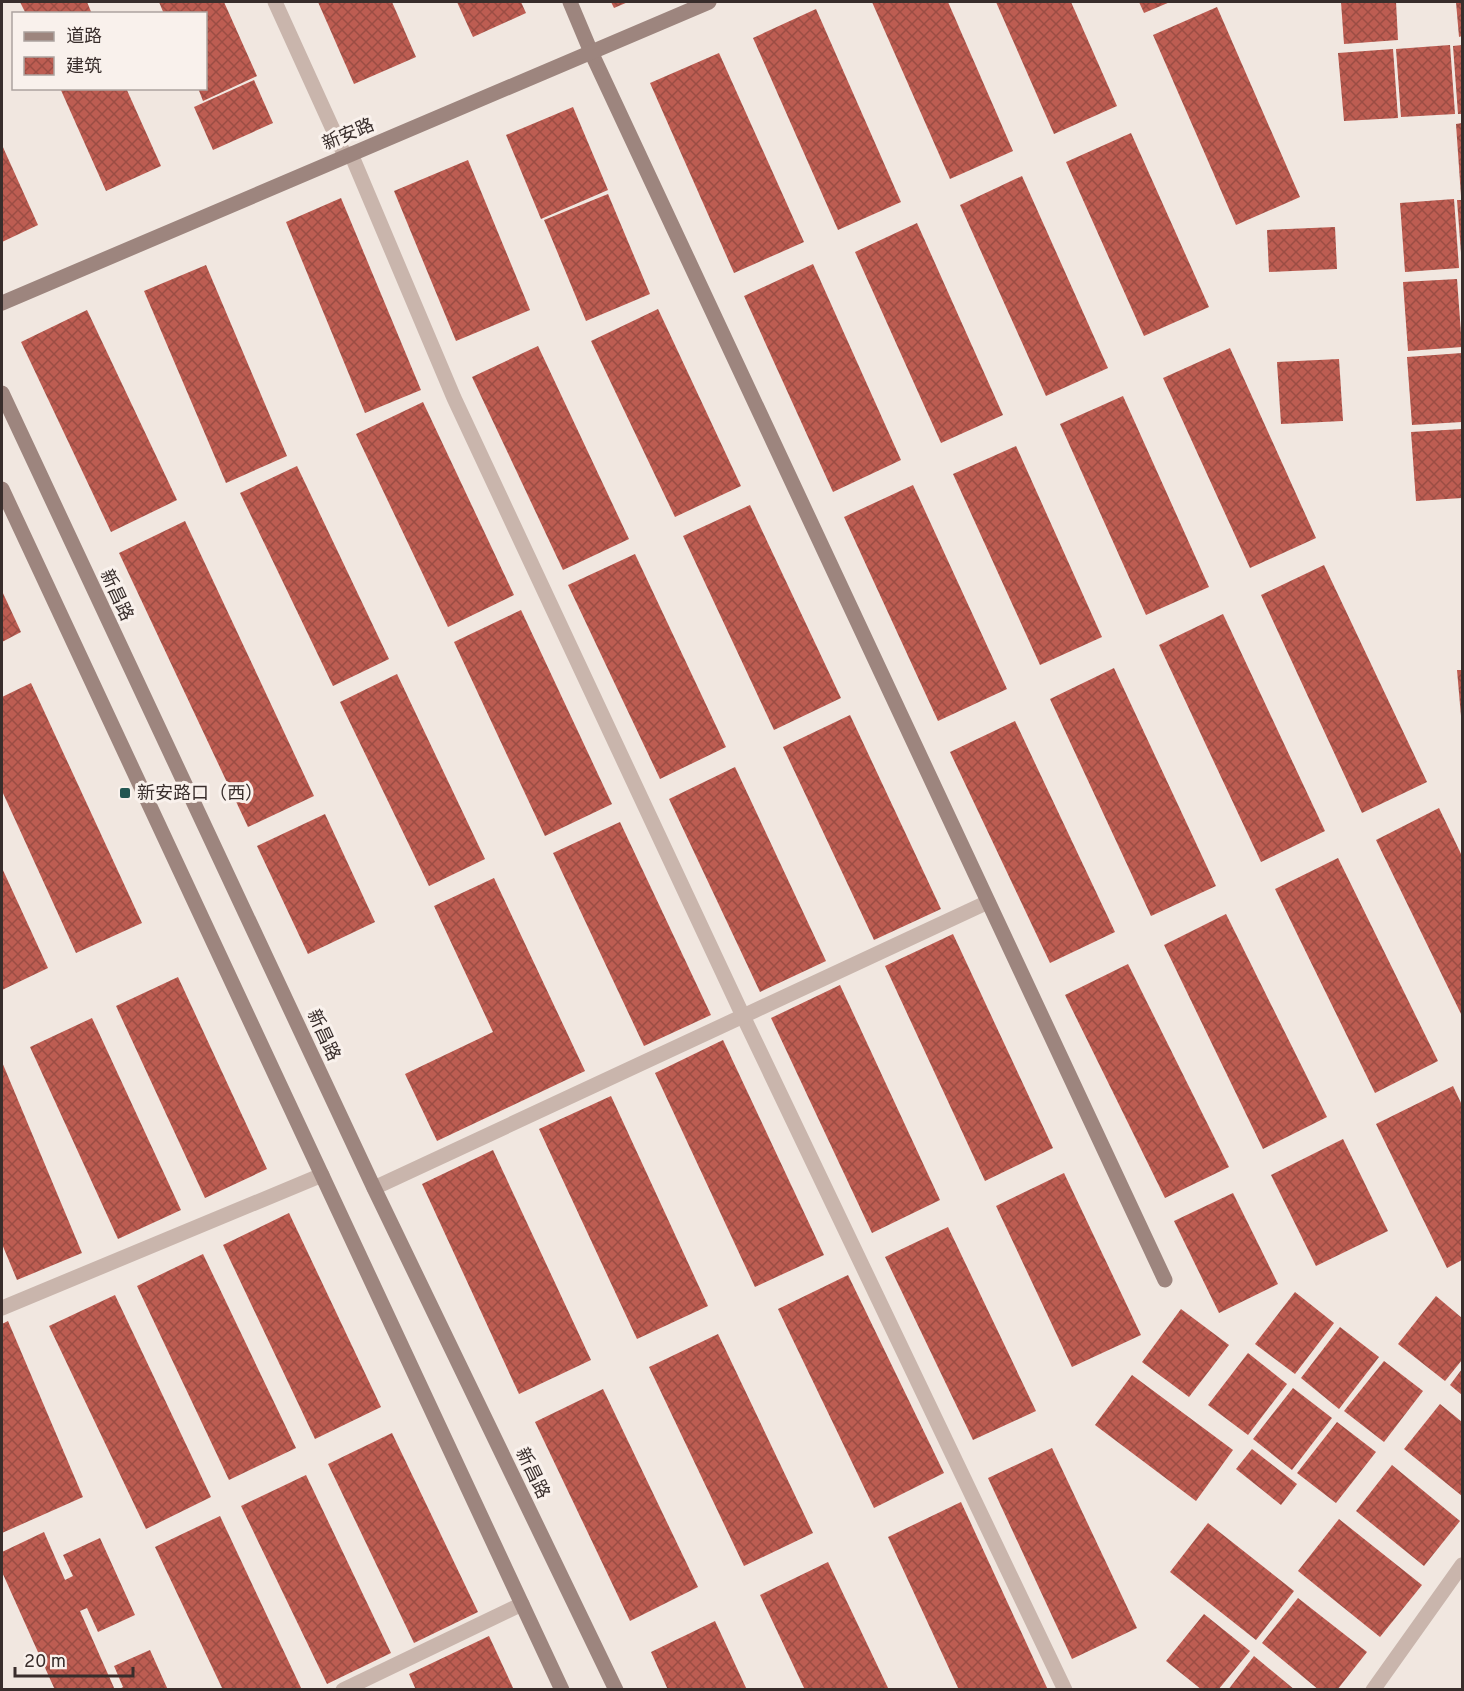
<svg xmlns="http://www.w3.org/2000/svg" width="1464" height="1691" font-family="Overpass,'Noto Sans SC',sans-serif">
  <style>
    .building { fill: url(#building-cross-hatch) }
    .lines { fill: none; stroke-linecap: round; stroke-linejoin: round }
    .lane { stroke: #c9b5ac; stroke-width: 15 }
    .secondary { stroke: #9d857e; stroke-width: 15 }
    .poi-dot { fill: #235753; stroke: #f9f1ec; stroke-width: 2 }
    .labels { text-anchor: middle; stroke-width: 6; stroke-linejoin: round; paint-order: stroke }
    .street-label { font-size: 18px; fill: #382d2b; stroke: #f9f1ec }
    .poi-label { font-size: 18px; fill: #382d2b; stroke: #f9f1ec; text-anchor: start }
  </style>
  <defs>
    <pattern id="building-cross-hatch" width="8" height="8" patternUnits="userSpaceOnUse" patternTransform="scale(1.5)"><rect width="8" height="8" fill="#bd5d52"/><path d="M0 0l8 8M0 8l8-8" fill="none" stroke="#9b4d44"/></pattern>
  </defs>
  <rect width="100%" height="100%" fill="#f1e7e0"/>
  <g class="building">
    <path d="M 20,2 L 87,2 L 92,14 L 26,14 Z"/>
    <path d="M 159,2 L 224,2 L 257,76 L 203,101 L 198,88 L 206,88 L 206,14 L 164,14 Z"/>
    <path d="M 318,2 L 392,2 L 416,57 L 354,84 Z"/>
    <path d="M 457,2 L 521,2 L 526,13 L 473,37 Z"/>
    <path d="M 611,2 L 628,2 L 614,8 Z"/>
    <path d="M 872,2 L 948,2 L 1013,151 L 950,179 Z"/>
    <path d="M 996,2 L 1071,2 L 1117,106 L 1054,134 Z"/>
    <path d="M 1139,2 L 1170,2 L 1144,13 Z"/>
    <path d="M 1341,2 L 1396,2 L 1398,40 L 1344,44 Z"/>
    <path d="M 1456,2 L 1462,2 L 1462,36 L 1459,37 Z"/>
    <path d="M 1217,7 L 1300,197 L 1236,225 L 1153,35 Z"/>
    <path d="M 816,9 L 901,202 L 838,230 L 753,38 Z"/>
    <path d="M 1450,45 L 1455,114 L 1401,117 L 1396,49 Z"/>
    <path d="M 1462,45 L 1462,114 L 1458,114 L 1453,46 Z"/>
    <path d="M 1393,49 L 1398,118 L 1344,121 L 1338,53 Z"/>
    <path d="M 719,53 L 804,242 L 734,273 L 650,83 Z"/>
    <path d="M 254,80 L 273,123 L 213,150 L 194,107 Z"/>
    <path d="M 60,88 L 126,88 L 161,166 L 106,191 Z"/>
    <path d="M 573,107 L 608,190 L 541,219 L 506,135 Z"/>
    <path d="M 1462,123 L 1462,196 L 1461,196 L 1456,124 Z"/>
    <path d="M 1131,133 L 1209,307 L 1144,336 L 1066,162 Z"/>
    <path d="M 2,145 L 38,225 L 2,242 Z"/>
    <path d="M 468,160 L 530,310 L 456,341 L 394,191 Z"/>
    <path d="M 1022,176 L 1108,368 L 1046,396 L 960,205 Z"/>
    <path d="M 608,194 L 650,294 L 586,321 L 544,220 Z"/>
    <path d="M 341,198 L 421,390 L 365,413 L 286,222 Z"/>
    <path d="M 1454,199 L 1459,268 L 1405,272 L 1400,203 Z"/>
    <path d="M 1457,200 L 1462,200 L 1462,253 L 1461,253 Z"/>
    <path d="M 917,223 L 1003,415 L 941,443 L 855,252 Z"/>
    <path d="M 1335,227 L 1337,269 L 1269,272 L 1267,230 Z"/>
    <path d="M 813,264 L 901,460 L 833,492 L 744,296 Z"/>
    <path d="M 206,265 L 287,456 L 226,483 L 144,291 Z"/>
    <path d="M 1457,279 L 1462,347 L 1408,351 L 1403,282 Z"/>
    <path d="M 658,309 L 741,486 L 675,517 L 591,341 Z"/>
    <path d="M 87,310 L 177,500 L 111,532 L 21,342 Z"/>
    <path d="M 538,346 L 629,539 L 563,570 L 472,377 Z"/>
    <path d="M 1230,348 L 1316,538 L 1250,568 L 1163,378 Z"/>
    <path d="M 1462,353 L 1462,422 L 1412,425 L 1407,357 Z"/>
    <path d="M 1339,359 L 1343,421 L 1281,424 L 1277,362 Z"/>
    <path d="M 1123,396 L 1209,587 L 1146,615 L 1060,424 Z"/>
    <path d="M 423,402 L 514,595 L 448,627 L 356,434 Z"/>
    <path d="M 1462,429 L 1462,498 L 1416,501 L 1411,432 Z"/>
    <path d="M 1016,446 L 1102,637 L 1040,665 L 953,474 Z"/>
    <path d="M 297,466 L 389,659 L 333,686 L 240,493 Z"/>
    <path d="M 913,485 L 1007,689 L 938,721 L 844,517 Z"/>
    <path d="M 750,505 L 841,698 L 774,730 L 683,536 Z"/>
    <path d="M 185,521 L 314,796 L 248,827 L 119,553 Z"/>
    <path d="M 635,554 L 726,747 L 660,779 L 568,585 Z"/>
    <path d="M 1324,565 L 1427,782 L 1362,813 L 1261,595 Z"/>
    <path d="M 2,591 L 21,632 L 2,642 Z"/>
    <path d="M 521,610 L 612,804 L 545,836 L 454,642 Z"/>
    <path d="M 1223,614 L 1325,831 L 1261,862 L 1159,645 Z"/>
    <path d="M 1114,668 L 1216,886 L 1151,916 L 1050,699 Z"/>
    <path d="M 1457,670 L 1462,670 L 1462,716 L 1461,716 Z"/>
    <path d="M 397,674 L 485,859 L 429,886 L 340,702 Z"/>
    <path d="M 31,683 L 142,923 L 76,953 L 2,791 L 2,697 Z"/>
    <path d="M 850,715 L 941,909 L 874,940 L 783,747 Z"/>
    <path d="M 1015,721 L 1115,932 L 1050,963 L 950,752 Z"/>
    <path d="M 735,767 L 826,961 L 760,992 L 669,799 Z"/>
    <path d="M 1439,808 L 1462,856 L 1462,1016 L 1376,840 Z"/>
    <path d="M 325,814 L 375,922 L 308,954 L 257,846 Z"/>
    <path d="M 620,822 L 711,1015 L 644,1046 L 553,853 Z"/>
    <path d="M 1338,858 L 1438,1061 L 1375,1093 L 1275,889 Z"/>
    <path d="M 2,868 L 48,968 L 2,990 Z"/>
    <path d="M 494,878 L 585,1071 L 437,1141 L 405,1074 L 493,1032 L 434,906 Z"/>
    <path d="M 1226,914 L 1327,1117 L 1263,1149 L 1164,945 Z"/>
    <path d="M 953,934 L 1053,1148 L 985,1181 L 885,966 Z"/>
    <path d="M 1128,964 L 1229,1167 L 1165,1198 L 1065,995 Z"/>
    <path d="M 178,977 L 267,1169 L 205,1198 L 116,1006 Z"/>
    <path d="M 840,985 L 940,1200 L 872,1233 L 771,1018 Z"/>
    <path d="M 92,1018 L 181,1210 L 118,1239 L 30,1047 Z"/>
    <path d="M 723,1040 L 824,1255 L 755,1287 L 655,1073 Z"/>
    <path d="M 2,1062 L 82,1253 L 17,1280 L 2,1244 Z"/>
    <path d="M 1453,1086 L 1462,1105 L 1462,1260 L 1447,1268 L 1376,1124 Z"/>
    <path d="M 611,1096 L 708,1306 L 637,1339 L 539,1129 Z"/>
    <path d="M 1343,1139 L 1388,1231 L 1316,1266 L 1271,1175 Z"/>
    <path d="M 493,1150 L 591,1360 L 519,1394 L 422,1184 Z"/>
    <path d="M 1064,1173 L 1141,1335 L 1072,1367 L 996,1206 Z"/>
    <path d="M 1233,1193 L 1278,1284 L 1219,1313 L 1174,1221 Z"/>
    <path d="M 289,1213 L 381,1407 L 315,1439 L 223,1245 Z"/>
    <path d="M 948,1227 L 1036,1411 L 973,1440 L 885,1257 Z"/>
    <path d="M 203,1254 L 296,1448 L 229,1480 L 137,1286 Z"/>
    <path d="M 848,1275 L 944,1473 L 874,1508 L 778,1309 Z"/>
    <path d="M 1295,1292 L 1334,1323 L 1295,1374 L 1255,1344 Z"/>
    <path d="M 115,1295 L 211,1497 L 146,1529 L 49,1326 Z"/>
    <path d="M 1436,1296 L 1462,1318 L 1462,1360 L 1445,1381 L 1398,1344 Z"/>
    <path d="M 1181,1309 L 1229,1345 L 1189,1397 L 1142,1362 Z"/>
    <path d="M 8,1321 L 83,1497 L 2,1533 L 2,1324 Z"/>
    <path d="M 1340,1327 L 1379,1357 L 1339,1409 L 1301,1378 Z"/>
    <path d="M 718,1334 L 813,1533 L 744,1566 L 649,1367 Z"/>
    <path d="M 1248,1353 L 1287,1384 L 1248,1435 L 1208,1405 Z"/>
    <path d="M 1384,1361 L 1423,1391 L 1384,1442 L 1344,1411 Z"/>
    <path d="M 1462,1369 L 1462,1395 L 1450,1385 Z"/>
    <path d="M 1132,1375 L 1233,1450 L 1196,1501 L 1095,1425 Z"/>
    <path d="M 1293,1388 L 1332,1418 L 1292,1470 L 1253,1439 Z"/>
    <path d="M 603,1389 L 698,1587 L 630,1621 L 535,1422 Z"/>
    <path d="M 1440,1404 L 1462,1422 L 1462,1496 L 1404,1449 Z"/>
    <path d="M 1337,1422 L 1376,1452 L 1336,1503 L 1297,1473 Z"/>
    <path d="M 392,1433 L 478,1612 L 414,1643 L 328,1464 Z"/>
    <path d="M 1052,1448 L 1137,1628 L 1072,1659 L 988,1478 Z"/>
    <path d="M 1252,1449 L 1297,1484 L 1281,1505 L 1236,1469 Z"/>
    <path d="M 1392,1465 L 1460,1521 L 1424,1566 L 1356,1511 Z"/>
    <path d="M 306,1475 L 391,1653 L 327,1684 L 241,1506 Z"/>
    <path d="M 961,1502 L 1048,1690 L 959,1690 L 888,1537 Z"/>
    <path d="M 220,1516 L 302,1690 L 223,1690 L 155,1547 Z"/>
    <path d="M 1339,1519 L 1422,1585 L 1380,1637 L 1298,1571 Z"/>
    <path d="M 1208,1523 L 1294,1591 L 1256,1640 L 1170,1572 Z"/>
    <path d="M 44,1532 L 65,1580 L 73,1576 L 63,1555 L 100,1538 L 135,1615 L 98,1632 L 87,1608 L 80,1611 L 115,1690 L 55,1690 L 2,1572 L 2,1552 Z"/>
    <path d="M 828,1562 L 889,1690 L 805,1690 L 760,1595 Z"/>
    <path d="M 1298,1598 L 1367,1652 L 1337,1690 L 1319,1690 L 1262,1643 Z"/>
    <path d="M 1204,1614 L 1250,1651 L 1218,1690 L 1202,1690 L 1166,1661 Z"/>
    <path d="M 715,1621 L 747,1690 L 668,1690 L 651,1652 Z"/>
    <path d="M 489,1636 L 514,1690 L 416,1690 L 409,1674 Z"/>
    <path d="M 150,1650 L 168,1690 L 118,1690 L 123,1687 L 114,1666 Z"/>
    <path d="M 1254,1656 L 1295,1690 L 1228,1690 Z"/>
  </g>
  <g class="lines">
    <g class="lane">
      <path d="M 275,2 L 345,156"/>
      <path d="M 351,154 L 454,398 L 743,1016 L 1065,1690"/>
      <path d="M 374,1188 L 988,902"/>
      <path d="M 2,1308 L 322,1175"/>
      <path d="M 343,1690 L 522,1604"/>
      <path d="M 1373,1690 L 1462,1565"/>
    </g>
    <g class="secondary">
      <path d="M 570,2 L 591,52 L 1165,1280"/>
      <path d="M 2,303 L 709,2"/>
      <path d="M 2,393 L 374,1188 L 616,1690"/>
      <path d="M 2,489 L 562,1690"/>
    </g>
  </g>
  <rect class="poi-dot" x="119" y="787" width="12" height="12" rx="3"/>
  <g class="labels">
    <g class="street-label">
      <text transform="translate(348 134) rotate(-23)" y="6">新安路</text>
      <text transform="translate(117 595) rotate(65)" y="6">新昌路</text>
      <text transform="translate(324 1035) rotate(65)" y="6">新昌路</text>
      <text transform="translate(533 1473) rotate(64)" y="6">新昌路</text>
    </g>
    <g class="poi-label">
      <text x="137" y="799">新安路口（西）</text>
    </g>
  </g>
  <rect width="1464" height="1691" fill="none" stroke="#382d2b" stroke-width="6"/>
  <rect x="12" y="12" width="195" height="78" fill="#f9f1ec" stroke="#aca39f" stroke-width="1.5"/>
  <rect x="24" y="32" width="30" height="9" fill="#9d857e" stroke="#aca39f" stroke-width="1.5"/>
  <text x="66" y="42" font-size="18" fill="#382d2b">道路</text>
  <rect x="24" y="57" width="30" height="18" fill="url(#building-cross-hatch)" stroke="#aca39f" stroke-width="1.5"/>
  <text x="66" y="72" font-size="18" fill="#382d2b">建筑</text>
  <path d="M15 1667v9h118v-9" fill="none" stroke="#382d2b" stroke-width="3"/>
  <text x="24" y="1667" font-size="18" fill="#382d2b" stroke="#f9f1ec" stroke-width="4.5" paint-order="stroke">20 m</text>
</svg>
